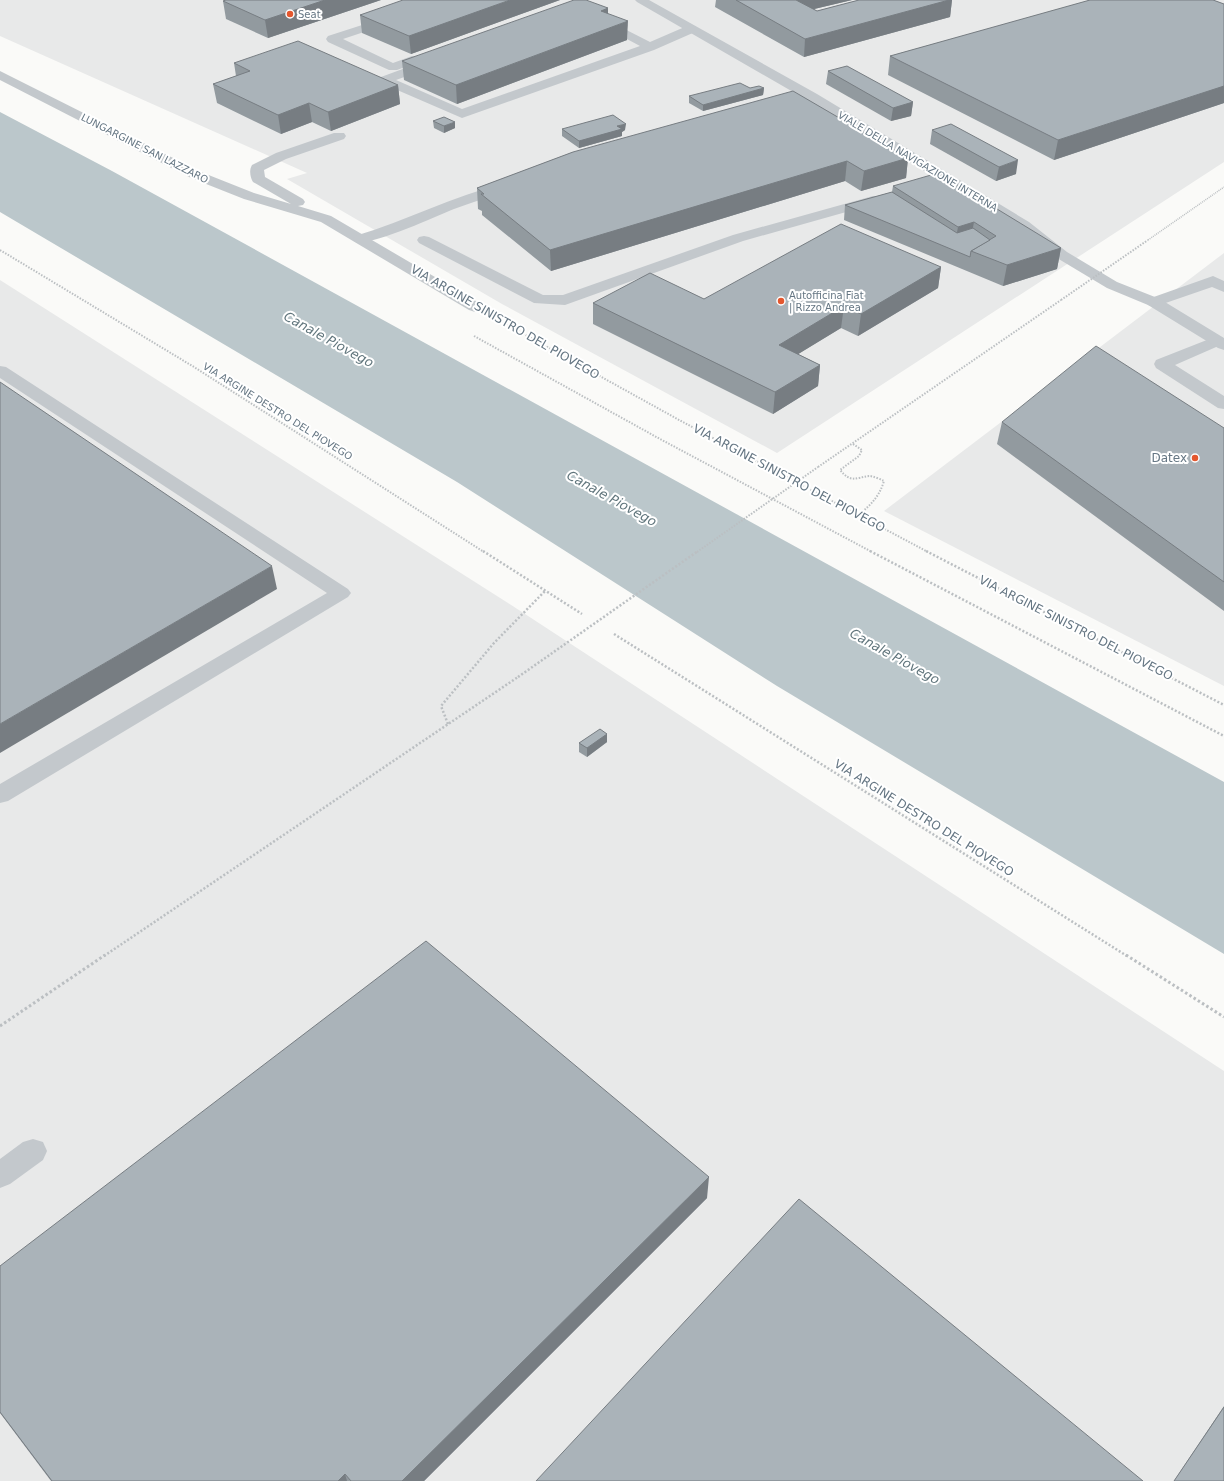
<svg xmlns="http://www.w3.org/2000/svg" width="1224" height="1481" font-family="'DejaVu Sans',sans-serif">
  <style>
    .built { fill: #e8e9e9 }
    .water { fill: #bbc7cb }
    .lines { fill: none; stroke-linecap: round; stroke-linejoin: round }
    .path-far3 { stroke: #bbbfc2; stroke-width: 1.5; stroke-dasharray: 1 1; stroke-linecap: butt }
    .path-far2 { stroke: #bbbfc2; stroke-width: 2; stroke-dasharray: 1.5 1.5; stroke-linecap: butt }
    .path-far1 { stroke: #bbbfc2; stroke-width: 2.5; stroke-dasharray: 2 2; stroke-linecap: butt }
    .path { stroke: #bbbfc2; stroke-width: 3; stroke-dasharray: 2.5 2.5; stroke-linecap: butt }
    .service { fill: #c3c8cc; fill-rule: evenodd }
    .minor { fill: #c3c8cc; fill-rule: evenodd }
    .path-bridge-far1 { stroke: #bbbfc2; stroke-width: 2; stroke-dasharray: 1.5 1.5; stroke-linecap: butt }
    .path-bridge { stroke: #bbbfc2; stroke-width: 2.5; stroke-dasharray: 2 2; stroke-linecap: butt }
    .wall { fill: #929a9f }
    .shaded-wall { fill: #777d82 }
    .building { fill: #aab3b9; stroke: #777d82 }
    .poi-dot { fill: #e4572e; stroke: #fff; stroke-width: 1.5 }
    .labels { text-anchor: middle; stroke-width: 4; stroke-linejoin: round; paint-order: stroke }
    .far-poi-label { font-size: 10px; fill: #657683; stroke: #fff; text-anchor: start }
    .far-street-label { font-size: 10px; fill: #657683; stroke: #fff }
    .street-label { font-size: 12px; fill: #657683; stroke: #fff }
    .poi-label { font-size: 12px; fill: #657683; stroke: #fff; text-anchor: end }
    .water-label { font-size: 13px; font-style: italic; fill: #60757c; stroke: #fff }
  </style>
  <rect width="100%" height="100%" fill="#fafaf8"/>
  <g class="built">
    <path d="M 0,0 L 1224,0 L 1224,162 L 777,453 L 502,304 L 287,179 L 307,173 L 0,36 Z"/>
    <path d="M 1224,253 L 1224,686 L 884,511 Z"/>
    <path d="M 0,280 L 522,612 L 1224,1071 L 1224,1481 L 0,1481 Z"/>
  </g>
  <path class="water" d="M 0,112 L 112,171 L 1224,782 L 1224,954 L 777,686 L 457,482 L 0,212 Z"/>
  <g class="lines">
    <path class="path-far3" d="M 1148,240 L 1224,187"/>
    <g class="path-far2">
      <path d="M 0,250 L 194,367 L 484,552"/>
      <path d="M 502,322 L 681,421 L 928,552"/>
      <path d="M 474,336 L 660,439 L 872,552"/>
      <path d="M 853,444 L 862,450 L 859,456 L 840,470 C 851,483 855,478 869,476 C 873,476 880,479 884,481 C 879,497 871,505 858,515"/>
      <path d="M 818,467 L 1061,300"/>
    </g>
    <g class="path-far1">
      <path d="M 483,551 L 582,614"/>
      <path d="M 870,551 L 1224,736"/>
      <path d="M 926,551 L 1224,705"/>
      <path d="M 614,634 L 1127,956"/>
      <path d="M 448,724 L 441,706 L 494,643 L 545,591"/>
      <path d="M 104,956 L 518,677"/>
    </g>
    <g class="path">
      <path d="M 1126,955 L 1224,1017"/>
      <path d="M 0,1026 L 105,955"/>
    </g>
    <g class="service">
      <path d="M 390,16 L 394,18 L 396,20 L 394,22 L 343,39 L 393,63 L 412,56 L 416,57 L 418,60 L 416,63 L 397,70 L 389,70 L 328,42 L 326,39 L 328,36 Z"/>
      <path d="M 601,17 L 650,42 L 687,26 L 695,26 L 697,29 L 695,32 L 654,50 L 462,118 L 381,83 L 379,80 L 381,77 L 427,60 L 435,60 L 437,63 L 435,66 L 396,80 L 462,109 L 640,46 L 597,23 L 595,21 L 597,19 Z"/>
      <path d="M 0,71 L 201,172 L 254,193 L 291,204 L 253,182 C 250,177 249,170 252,165 L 276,153 L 334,133 L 344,133 L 346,136 L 344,139 L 286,159 L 264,170 L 265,177 L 303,199 L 305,202 L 303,205 L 298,206 L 331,216 L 481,304 L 483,307 L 481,310 L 475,312 L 469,310 L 321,222 L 244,199 L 191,178 L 0,80 Z"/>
      <path d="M 873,196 L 878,197 L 880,200 L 878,203 L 743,241 L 565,305 L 534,303 L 419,243 L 417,240 L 419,237 L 424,236 L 429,237 L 543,295 L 563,295 L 733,235 Z"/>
      <path d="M 1213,276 L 1224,281 L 1224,292 L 1212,287 L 1154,307 L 1148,305 L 1146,302 L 1148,299 Z"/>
      <path d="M 1217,336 L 1223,338 L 1224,339 L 1223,344 L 1175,365 L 1224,396 L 1224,409 L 1218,408 L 1156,368 L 1154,364 L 1156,360 Z"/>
      <path d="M 0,366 L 6,367 L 348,589 L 351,593 L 348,597 L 8,801 L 0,803 L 0,784 L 327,593 L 0,378 Z"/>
      <path d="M 33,1139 L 43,1142 L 47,1151 L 43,1160 L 10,1184 L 0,1188 L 0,1159 L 23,1142 Z"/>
    </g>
    <g class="minor">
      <path d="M 635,0 L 649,0 L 817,94 L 1029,222 L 1067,252 L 1117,282 L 1160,299 L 1224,338 L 1224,350 L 1218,348 L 1148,305 L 1107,288 L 1057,258 L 1019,228 L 807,100 L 637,2 Z"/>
      <path d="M 505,183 L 510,184 L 512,187 L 510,190 C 491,196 473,202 454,209 C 435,217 371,246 355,242 L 353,239 L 355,236 C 406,221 453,196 505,183 Z"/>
    </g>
    <g class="path-bridge-far1">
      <path d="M 1061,300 L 1148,240"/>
      <path d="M 697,552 L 818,467"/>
    </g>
    <path class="path-bridge" d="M 518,677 L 698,551"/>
  </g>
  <g class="wall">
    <path d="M 381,0 L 268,38 L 226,19 L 223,1 Z"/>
    <path d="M 560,0 L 411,54 L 362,33 L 360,15 Z"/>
    <path d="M 716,0 L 852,0 L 814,9 L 817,11 L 859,0 L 952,0 L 950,17 L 804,57 L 715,7 Z"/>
    <path d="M 1087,0 L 1213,0 L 1224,4 L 1224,103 L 1054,160 L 888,75 L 890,56 L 1088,1 Z"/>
    <path d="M 608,8 L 608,14 L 627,40 L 457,104 L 404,80 L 402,61 Z"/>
    <path d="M 234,63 L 398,85 L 400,104 L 331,131 L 312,122 L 281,134 L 217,103 L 213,84 L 236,76 Z"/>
    <path d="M 828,71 L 913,102 L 911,116 L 891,121 L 826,84 Z"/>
    <path d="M 750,88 L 764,88 L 763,95 L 703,111 L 689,103 L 689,96 Z"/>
    <path d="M 433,121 L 455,128 L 444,133 L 434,128 Z"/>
    <path d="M 562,129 L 625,130 L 622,132 L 622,136 L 579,148 L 562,136 Z"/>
    <path d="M 932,130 L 1016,174 L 996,181 L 930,144 Z"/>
    <path d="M 573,152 L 908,158 L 906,178 L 861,191 L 845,181 L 551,271 L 482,215 L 482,211 L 478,209 L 477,188 Z"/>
    <path d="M 893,186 L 1061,248 L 1057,269 L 1003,286 L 844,220 L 845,205 L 892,192 Z"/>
    <path d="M 941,267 L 938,288 L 858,336 L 841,328 L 798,354 L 820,365 L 818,386 L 773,414 L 593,324 L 593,303 L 704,299 Z"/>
    <path d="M 1002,422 L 1224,428 L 1224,611 L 997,444 Z"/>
    <path d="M 607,734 L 607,742 L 587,757 L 579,752 L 579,743 Z"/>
    <path d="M 707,1198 L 424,1481 L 51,1481 L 0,1413 L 0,1266 Z"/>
    <path d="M 1224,1406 L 1224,1481 L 1174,1481 Z"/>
  </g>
  <g class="shaded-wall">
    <path d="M 325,0 L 381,0 L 268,38 L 265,20 Z"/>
    <path d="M 510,0 L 560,0 L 411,54 L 409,36 Z"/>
    <path d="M 790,0 L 852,0 L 789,15 Z"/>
    <path d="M 949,0 L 952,0 L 950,17 L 804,57 L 805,39 Z"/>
    <path d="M 608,8 L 608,26 L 601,11 Z"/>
    <path d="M 628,21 L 627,40 L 457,104 L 456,85 Z"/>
    <path d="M 398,85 L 400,104 L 331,131 L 328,112 Z"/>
    <path d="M 1224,86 L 1224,103 L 1054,160 L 1058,140 Z"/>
    <path d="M 764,88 L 763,95 L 703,111 L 703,105 Z"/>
    <path d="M 913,102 L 911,116 L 891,121 L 893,108 Z"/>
    <path d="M 309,103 L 312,122 L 281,134 L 278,115 Z"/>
    <path d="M 455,122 L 455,128 L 444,133 L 444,126 Z"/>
    <path d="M 626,124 L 625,130 L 622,132 L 622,136 L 579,148 L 579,141 L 617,126 Z"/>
    <path d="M 908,158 L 906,178 L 861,191 L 864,171 Z"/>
    <path d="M 1018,160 L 1016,174 L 996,181 L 999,167 Z"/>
    <path d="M 847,161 L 845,181 L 551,271 L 550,250 Z"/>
    <path d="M 974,222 L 970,243 L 954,248 L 958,227 Z"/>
    <path d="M 1061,248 L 1057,269 L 1003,286 L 1007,265 Z"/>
    <path d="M 941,267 L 938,288 L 858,336 L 861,314 Z"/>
    <path d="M 844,306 L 841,328 L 777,367 L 779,345 Z"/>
    <path d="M 820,365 L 818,386 L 773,414 L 775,392 Z"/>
    <path d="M 272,566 L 277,589 L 0,753 L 0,724 Z"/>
    <path d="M 607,734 L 607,742 L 587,757 L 587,748 Z"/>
    <path d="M 709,1177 L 707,1198 L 424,1481 L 402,1481 Z"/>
    <path d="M 345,1474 L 347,1481 L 338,1481 Z"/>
  </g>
  <g class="building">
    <path d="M 226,0 L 325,0 L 265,20 L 223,1 Z"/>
    <path d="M 403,0 L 510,0 L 409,36 L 360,15 Z"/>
    <path d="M 574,0 L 586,0 L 608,8 L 601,11 L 628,21 L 456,85 L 402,61 Z"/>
    <path d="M 736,0 L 796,0 L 817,11 L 859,0 L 949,0 L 805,39 Z"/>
    <path d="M 1090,0 L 1213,0 L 1224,4 L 1224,86 L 1058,140 L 890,56 Z"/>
    <path d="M 298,41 L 398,85 L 328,112 L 309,103 L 278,115 L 213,84 L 250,71 L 234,63 Z"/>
    <path d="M 847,66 L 913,102 L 893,108 L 828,71 Z"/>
    <path d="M 740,83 L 750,88 L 759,86 L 764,88 L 703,105 L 689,96 Z"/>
    <path d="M 793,91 L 908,158 L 864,171 L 847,161 L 550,250 L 481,194 L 484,194 L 477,188 L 573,152 Z"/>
    <path d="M 613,115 L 626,124 L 617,126 L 622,129 L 579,141 L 562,129 Z"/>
    <path d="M 444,117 L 455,122 L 444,126 L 433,121 Z"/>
    <path d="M 951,124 L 1018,160 L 999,167 L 932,130 Z"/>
    <path d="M 938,173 L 1061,248 L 1007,265 L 971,251 L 996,236 L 974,222 L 958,227 L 893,186 Z"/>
    <path d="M 892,192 L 957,233 L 973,228 L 990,240 L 971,251 L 970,257 L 845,205 Z"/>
    <path d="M 841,224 L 941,267 L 861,314 L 844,306 L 779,345 L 820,365 L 775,392 L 593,303 L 650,273 L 704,299 Z"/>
    <path d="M 1096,346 L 1224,428 L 1224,582 L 1002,422 Z"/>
    <path d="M 0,382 L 272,566 L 0,724 Z"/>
    <path d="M 600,729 L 607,734 L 587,748 L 579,743 Z"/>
    <path d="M 426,941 L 709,1177 L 402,1481 L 351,1481 L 345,1474 L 338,1481 L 52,1481 L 0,1412 L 0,1266 Z"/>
    <path d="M 799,1199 L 1143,1481 L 536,1481 Z"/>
    <path d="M 1224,1407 L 1224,1481 L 1174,1481 Z"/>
  </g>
  <g class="poi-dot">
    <circle cx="290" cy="14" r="4"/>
    <circle cx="781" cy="301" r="4"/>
    <circle cx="1195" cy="458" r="4"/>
  </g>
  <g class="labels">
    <g class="far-poi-label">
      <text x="298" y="18">Seat</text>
      <text x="789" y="299">Autofficina Fiat<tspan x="789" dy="12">| Rizzo Andrea</tspan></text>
    </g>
    <g class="far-street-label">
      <text transform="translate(145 148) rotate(27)" y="4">LUNGARGINE SAN LAZZARO</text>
      <text transform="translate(918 161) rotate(31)" y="4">VIALE DELLA NAVIGAZIONE INTERNA</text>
      <text transform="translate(278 411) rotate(32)" y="4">VIA ARGINE DESTRO DEL PIOVEGO</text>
    </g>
    <g class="street-label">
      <text transform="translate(505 322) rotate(30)" y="4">VIA ARGINE SINISTRO DEL PIOVEGO</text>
      <text transform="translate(789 478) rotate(28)" y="4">VIA ARGINE SINISTRO DEL PIOVEGO</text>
      <text transform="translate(1076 628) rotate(27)" y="4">VIA ARGINE SINISTRO DEL PIOVEGO</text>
      <text transform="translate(924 818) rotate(32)" y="4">VIA ARGINE DESTRO DEL PIOVEGO</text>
    </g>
    <g class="poi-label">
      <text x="1187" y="462">Datex</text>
    </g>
    <g class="water-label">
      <text transform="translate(329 339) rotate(29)" y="5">Canale Piovego</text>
      <text transform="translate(612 498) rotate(29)" y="5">Canale Piovego</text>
      <text transform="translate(895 656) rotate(29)" y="5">Canale Piovego</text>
    </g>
  </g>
</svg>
